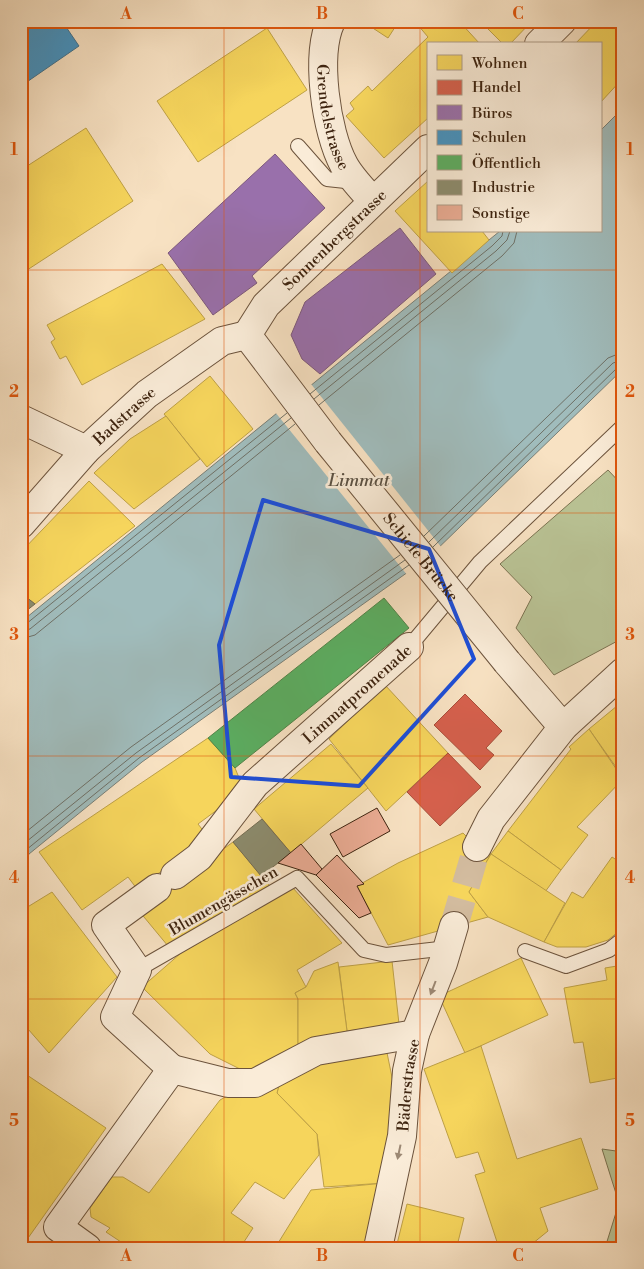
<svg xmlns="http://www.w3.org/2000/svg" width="644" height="1269" font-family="'Libre Bodoni',serif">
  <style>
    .green { fill: #bac496; stroke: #7c7452 }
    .water { fill: #a0bcbc; stroke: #787f77 }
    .pier { fill: #f8e2c3 }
    .homes { fill: #f6d55c; stroke: #bea045 }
    .shops { fill: #d6604d; stroke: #a84e3a }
    .offices { fill: #9970ab; stroke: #7d597c }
    .schools { fill: #4393c3; stroke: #41718d }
    .public { fill: #5aae61; stroke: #518448 }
    .industry { fill: #8c8c6e; stroke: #746c52 }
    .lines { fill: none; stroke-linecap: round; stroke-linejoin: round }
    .shore { stroke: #6e7066; stroke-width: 1 }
    .building { fill: #ebac94; stroke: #3d230f }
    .street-tunnel { stroke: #d3bc9f; stroke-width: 28; stroke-dasharray: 28 14; stroke-linecap: butt }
    .lane-casing { stroke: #6c533c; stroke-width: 16 }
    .street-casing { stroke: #6c533c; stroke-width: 30 }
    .lane { stroke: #faecd8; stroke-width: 14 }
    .street { stroke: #faecd8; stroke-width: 28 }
    .street-bridge-casing { stroke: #6c533c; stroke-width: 30; stroke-linecap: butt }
    .street-bridge { stroke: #faecd8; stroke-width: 28 }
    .oneway { fill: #9c8874 }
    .marked { fill: none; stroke: #1d4ed8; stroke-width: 4; stroke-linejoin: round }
    .grid { fill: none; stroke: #df560c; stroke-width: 1; stroke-opacity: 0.55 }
    .labels { text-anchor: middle; stroke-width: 5; stroke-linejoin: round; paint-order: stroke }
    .street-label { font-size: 16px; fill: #3d230f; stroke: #faecd8 }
    .water-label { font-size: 18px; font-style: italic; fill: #5b5143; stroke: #faecd8 }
    .neatline { fill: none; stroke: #df560c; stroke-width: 2 }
    .grid-label { font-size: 16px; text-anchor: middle; font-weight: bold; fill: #df560c }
  </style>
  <rect width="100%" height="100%" fill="#f8e2c3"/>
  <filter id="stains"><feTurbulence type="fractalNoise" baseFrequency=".004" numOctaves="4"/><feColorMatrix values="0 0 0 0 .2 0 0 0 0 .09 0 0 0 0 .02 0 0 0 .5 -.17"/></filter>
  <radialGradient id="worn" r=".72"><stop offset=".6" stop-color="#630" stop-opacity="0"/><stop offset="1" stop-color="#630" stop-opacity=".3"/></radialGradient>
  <g class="green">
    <path d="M 608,470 L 623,486 L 623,638 L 554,675 L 516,628 L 532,597 L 500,564 Z"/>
    <path d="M 602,1149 L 623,1152 L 623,1248 L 605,1248 L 619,1203 Z"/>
  </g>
  <path class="water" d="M 623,108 L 623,369 L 429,557 L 142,762 L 29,854 L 21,867 L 21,622 L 500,231 L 600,231 L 600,131 Z"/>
  <path class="pier" d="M 311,384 L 442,548 L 408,576 L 275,412 Z"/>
  <g class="homes">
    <path d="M 362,21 L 399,21 L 388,38 Z"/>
    <path d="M 420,21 L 459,21 L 480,44 L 428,44 L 428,118 L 384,158 L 346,116 L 354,109 L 350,103 L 368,86 L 372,91 L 428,37 L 417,24 Z"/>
    <path d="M 480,21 L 532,21 L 510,44 L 503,44 Z"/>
    <path d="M 597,21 L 613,21 L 623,28 L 623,78 L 600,103 L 600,44 L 575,44 Z"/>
    <path d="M 267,28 L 307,90 L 198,162 L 157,101 Z"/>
    <path d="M 86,128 L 133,201 L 21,274 L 21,170 Z"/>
    <path d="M 428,181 L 428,231 L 482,231 L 489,240 L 452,273 L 395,211 Z"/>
    <path d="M 162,264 L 205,319 L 82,385 L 66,356 L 60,359 L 51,342 L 55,339 L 47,325 Z"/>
    <path d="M 210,376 L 253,429 L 207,467 L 164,414 Z"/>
    <path d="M 166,416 L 200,459 L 134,509 L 94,473 L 130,439 Z"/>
    <path d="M 89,481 L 135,526 L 35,604 L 21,593 L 21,552 Z"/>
    <path d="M 385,685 L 448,753 L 386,811 L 329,739 Z"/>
    <path d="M 623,701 L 623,777 L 589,729 Z"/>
    <path d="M 589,729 L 623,779 L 577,827 L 588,835 L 561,870 L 508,831 L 571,749 L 569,747 Z"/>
    <path d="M 208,738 L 235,768 L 244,790 L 198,824 L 208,837 L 137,889 L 128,877 L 82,910 L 39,852 Z"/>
    <path d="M 331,744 L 368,788 L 291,853 L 254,809 Z"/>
    <path d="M 508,831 L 561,870 L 545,892 L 491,854 Z"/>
    <path d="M 463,833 L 477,847 L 491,854 L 469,892 L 488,917 L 388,945 L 357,886 L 398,863 Z"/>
    <path d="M 233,842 L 270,886 L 168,946 L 139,911 Z"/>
    <path d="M 491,854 L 565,903 L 544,942 L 488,917 L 469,892 Z"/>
    <path d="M 612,857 L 623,864 L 623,926 L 618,932 L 608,940 L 586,947 L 557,947 L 544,942 L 572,892 L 583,898 Z"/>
    <path d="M 293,888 L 342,943 L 297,970 L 306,987 L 295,993 L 298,999 L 298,1046 L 250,1074 L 210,1054 L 142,987 L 181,953 Z"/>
    <path d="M 52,892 L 117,977 L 49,1053 L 21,1021 L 21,911 Z"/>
    <path d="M 521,958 L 548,1015 L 465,1053 L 439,996 Z"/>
    <path d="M 392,961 L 399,1024 L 347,1031 L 339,967 Z"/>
    <path d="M 338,962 L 347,1031 L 298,1046 L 298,999 L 295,993 L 306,987 L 314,971 Z"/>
    <path d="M 623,965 L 623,1077 L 590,1083 L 583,1042 L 574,1043 L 564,988 L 607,980 L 605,968 Z"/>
    <path d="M 385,1043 L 395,1092 L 385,1183 L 324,1187 L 317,1134 L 277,1093 L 279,1085 L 320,1059 Z"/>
    <path d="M 481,1046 L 517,1159 L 581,1138 L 598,1189 L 540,1208 L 548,1231 L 527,1248 L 499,1248 L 475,1175 L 485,1172 L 478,1152 L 456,1158 L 424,1069 Z"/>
    <path d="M 21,1071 L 106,1128 L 21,1248 Z"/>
    <path d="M 247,1085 L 279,1085 L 277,1093 L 317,1134 L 319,1155 L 284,1199 L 255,1182 L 231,1213 L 253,1228 L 240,1248 L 130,1248 L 106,1232 L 110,1228 L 91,1217 L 90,1208 L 112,1177 L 123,1177 L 149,1193 L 220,1100 Z"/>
    <path d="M 385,1183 L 366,1248 L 275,1248 L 311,1190 Z"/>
    <path d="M 407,1204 L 464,1218 L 458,1242 L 477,1248 L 396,1248 Z"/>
  </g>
  <g class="shops">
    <path d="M 465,694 L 502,731 L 486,748 L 494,755 L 480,770 L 434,725 Z"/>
    <path d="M 448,753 L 481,787 L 440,826 L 407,792 Z"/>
  </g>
  <g class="offices">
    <path d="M 275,154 L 325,208 L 252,276 L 257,283 L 213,315 L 168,253 Z"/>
    <path d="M 400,228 L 436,274 L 320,374 L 302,359 L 291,335 L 305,302 Z"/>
  </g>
  <path class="schools" d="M 21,21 L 62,21 L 79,46 L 21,86 Z"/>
  <path class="public" d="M 384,598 L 409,628 L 235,768 L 208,738 Z"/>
  <g class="industry">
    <path d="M 21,593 L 35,604 L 21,615 Z"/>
    <path d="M 262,819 L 291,853 L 261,876 L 233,842 Z"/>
  </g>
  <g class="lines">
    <g class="shore">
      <path d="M 310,394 L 492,246 L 502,236 L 503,231"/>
      <path d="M 314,399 L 496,251 L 507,240 L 510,231"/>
      <path d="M 319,405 L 502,256 L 514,243 L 517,231"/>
      <path d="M 424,536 L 608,358 L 623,352"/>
      <path d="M 429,542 L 613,363 L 623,360"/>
      <path d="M 433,547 L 617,368 L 623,366"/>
      <path d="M 21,625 L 26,624 L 287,413"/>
      <path d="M 21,631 L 30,629 L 291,418"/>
      <path d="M 21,639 L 35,635 L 295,424"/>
      <path d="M 21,836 L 131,747 L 400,555"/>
      <path d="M 21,846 L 136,753 L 405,560"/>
      <path d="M 21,857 L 26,850 L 139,758 L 409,565"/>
    </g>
  </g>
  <g class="building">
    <path d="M 377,808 L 390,831 L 343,857 L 330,834 Z"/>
    <path d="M 301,844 L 322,869 L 316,875 L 278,863 Z"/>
    <path d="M 337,855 L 364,884 L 357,886 L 371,913 L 359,918 L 316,875 Z"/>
  </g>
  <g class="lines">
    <path class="street-tunnel" d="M 454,926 L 477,847"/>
    <defs>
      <g id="lane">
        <path d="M 298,146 L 327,179 L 355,182"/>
        <path d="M 409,647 L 480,562 L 623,426"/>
        <path d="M 525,951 L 566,966 L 609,950 L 623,939"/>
        <path d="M 137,970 L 297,878 L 364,950 L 386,955 L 448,948"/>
      </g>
      <g id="street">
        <path id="s1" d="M 331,21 C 315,55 326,132 344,165 C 351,178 363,190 373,201"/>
        <path d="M 539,44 L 562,21"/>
        <path id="s2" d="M 247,335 L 266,305 L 428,149"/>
        <path d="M 247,335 L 328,442"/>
        <path d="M 21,419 L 86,450"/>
        <path id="s3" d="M 21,524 L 86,450 L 147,394 L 222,341 L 247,335"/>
        <path d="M 507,662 L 563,727"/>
        <path d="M 477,847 L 491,819 L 563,727 L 623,672"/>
        <path id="s4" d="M 175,875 L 199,857 L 255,784 L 409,647"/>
        <path d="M 157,888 L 106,925 L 137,970 L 115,1017 L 172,1069"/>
        <path d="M 87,1248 L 58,1227 L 172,1069 L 228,1083 L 255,1083 L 316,1051 L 415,1034"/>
        <path id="s5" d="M 378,1248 L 402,1136 L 407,1071 L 415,1034 L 443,963 L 454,926"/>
      </g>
    </defs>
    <use href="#lane" class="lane-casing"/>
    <use href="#street" class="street-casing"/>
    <use href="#lane" class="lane"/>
    <use href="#street" class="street"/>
    <defs>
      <g id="street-bridge">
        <path id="s6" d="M 328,442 L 507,662"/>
      </g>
    </defs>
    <use href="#street-bridge" class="street-bridge-casing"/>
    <use href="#street-bridge" class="street-bridge"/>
  </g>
  <defs><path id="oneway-solid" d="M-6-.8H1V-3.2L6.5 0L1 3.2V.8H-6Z" transform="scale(1.25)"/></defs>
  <g class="oneway">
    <use href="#oneway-solid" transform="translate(433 988) rotate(111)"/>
    <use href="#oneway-solid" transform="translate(399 1152) rotate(102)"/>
  </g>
  <path class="marked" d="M 263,500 L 429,549 L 474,659 L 359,786 L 231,777 L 219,645 Z"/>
  <path class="grid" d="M 224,21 L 224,1248M 420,21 L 420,1248M 21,270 L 623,270M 21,513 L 623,513M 21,756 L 623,756M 21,999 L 623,999"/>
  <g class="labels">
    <g class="street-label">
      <text dy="6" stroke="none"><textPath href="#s1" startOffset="98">Grendelstrasse</textPath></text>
      <text dy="6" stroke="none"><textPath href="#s2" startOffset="130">Sonnenbergstrasse</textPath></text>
      <text dy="6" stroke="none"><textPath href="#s3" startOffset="150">Badstrasse</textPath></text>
      <text dy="6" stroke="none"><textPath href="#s6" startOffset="148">Schiefe Brücke</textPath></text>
      <text dy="6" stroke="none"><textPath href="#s4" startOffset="258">Limmatpromenade</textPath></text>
      <text transform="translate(223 900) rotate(-30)" y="6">Blumengässchen</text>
      <text dy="6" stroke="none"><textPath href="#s5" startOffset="166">Bäderstrasse</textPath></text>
    </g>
    <g class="water-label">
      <text x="359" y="486">Limmat</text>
    </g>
  </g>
  <rect width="644" height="1269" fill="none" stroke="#f8e2c3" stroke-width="55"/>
  <rect x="427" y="42" width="175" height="190" fill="#faecd8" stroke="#ae9c88"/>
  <rect x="437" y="55" width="25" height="15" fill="#f6d55c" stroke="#ae9c88"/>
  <text x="472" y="68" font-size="15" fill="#3d230f">Wohnen</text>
  <rect x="437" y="80" width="25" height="15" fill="#d6604d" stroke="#ae9c88"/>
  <text x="472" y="92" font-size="15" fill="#3d230f">Handel</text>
  <rect x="437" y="105" width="25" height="15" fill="#9970ab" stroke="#ae9c88"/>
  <text x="472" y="118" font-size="15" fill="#3d230f">Büros</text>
  <rect x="437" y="130" width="25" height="15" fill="#4393c3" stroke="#ae9c88"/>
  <text x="472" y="142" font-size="15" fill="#3d230f">Schulen</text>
  <rect x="437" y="155" width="25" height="15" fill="#5aae61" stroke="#ae9c88"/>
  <text x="472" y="168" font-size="15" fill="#3d230f">Öffentlich</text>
  <rect x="437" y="180" width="25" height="15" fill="#8c8c6e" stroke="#ae9c88"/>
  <text x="472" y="192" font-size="15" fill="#3d230f">Industrie</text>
  <rect x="437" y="205" width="25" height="15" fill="#ebac94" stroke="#ae9c88"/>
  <text x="472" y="218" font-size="15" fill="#3d230f">Sonstige</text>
  <rect x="28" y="28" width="588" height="1214" class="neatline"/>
  <g class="grid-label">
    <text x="126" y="19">A</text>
    <text x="322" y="19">B</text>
    <text x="518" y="19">C</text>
    <text x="14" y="155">1</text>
    <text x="630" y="155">1</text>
    <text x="14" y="397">2</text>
    <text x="630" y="397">2</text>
    <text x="14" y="640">3</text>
    <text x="630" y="640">3</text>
    <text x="14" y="883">4</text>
    <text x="630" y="883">4</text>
    <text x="14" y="1126">5</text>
    <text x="630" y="1126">5</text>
    <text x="126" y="1261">A</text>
    <text x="322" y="1261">B</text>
    <text x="518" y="1261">C</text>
  </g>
  <rect width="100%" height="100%" filter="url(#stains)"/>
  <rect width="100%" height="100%" fill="url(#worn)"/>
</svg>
